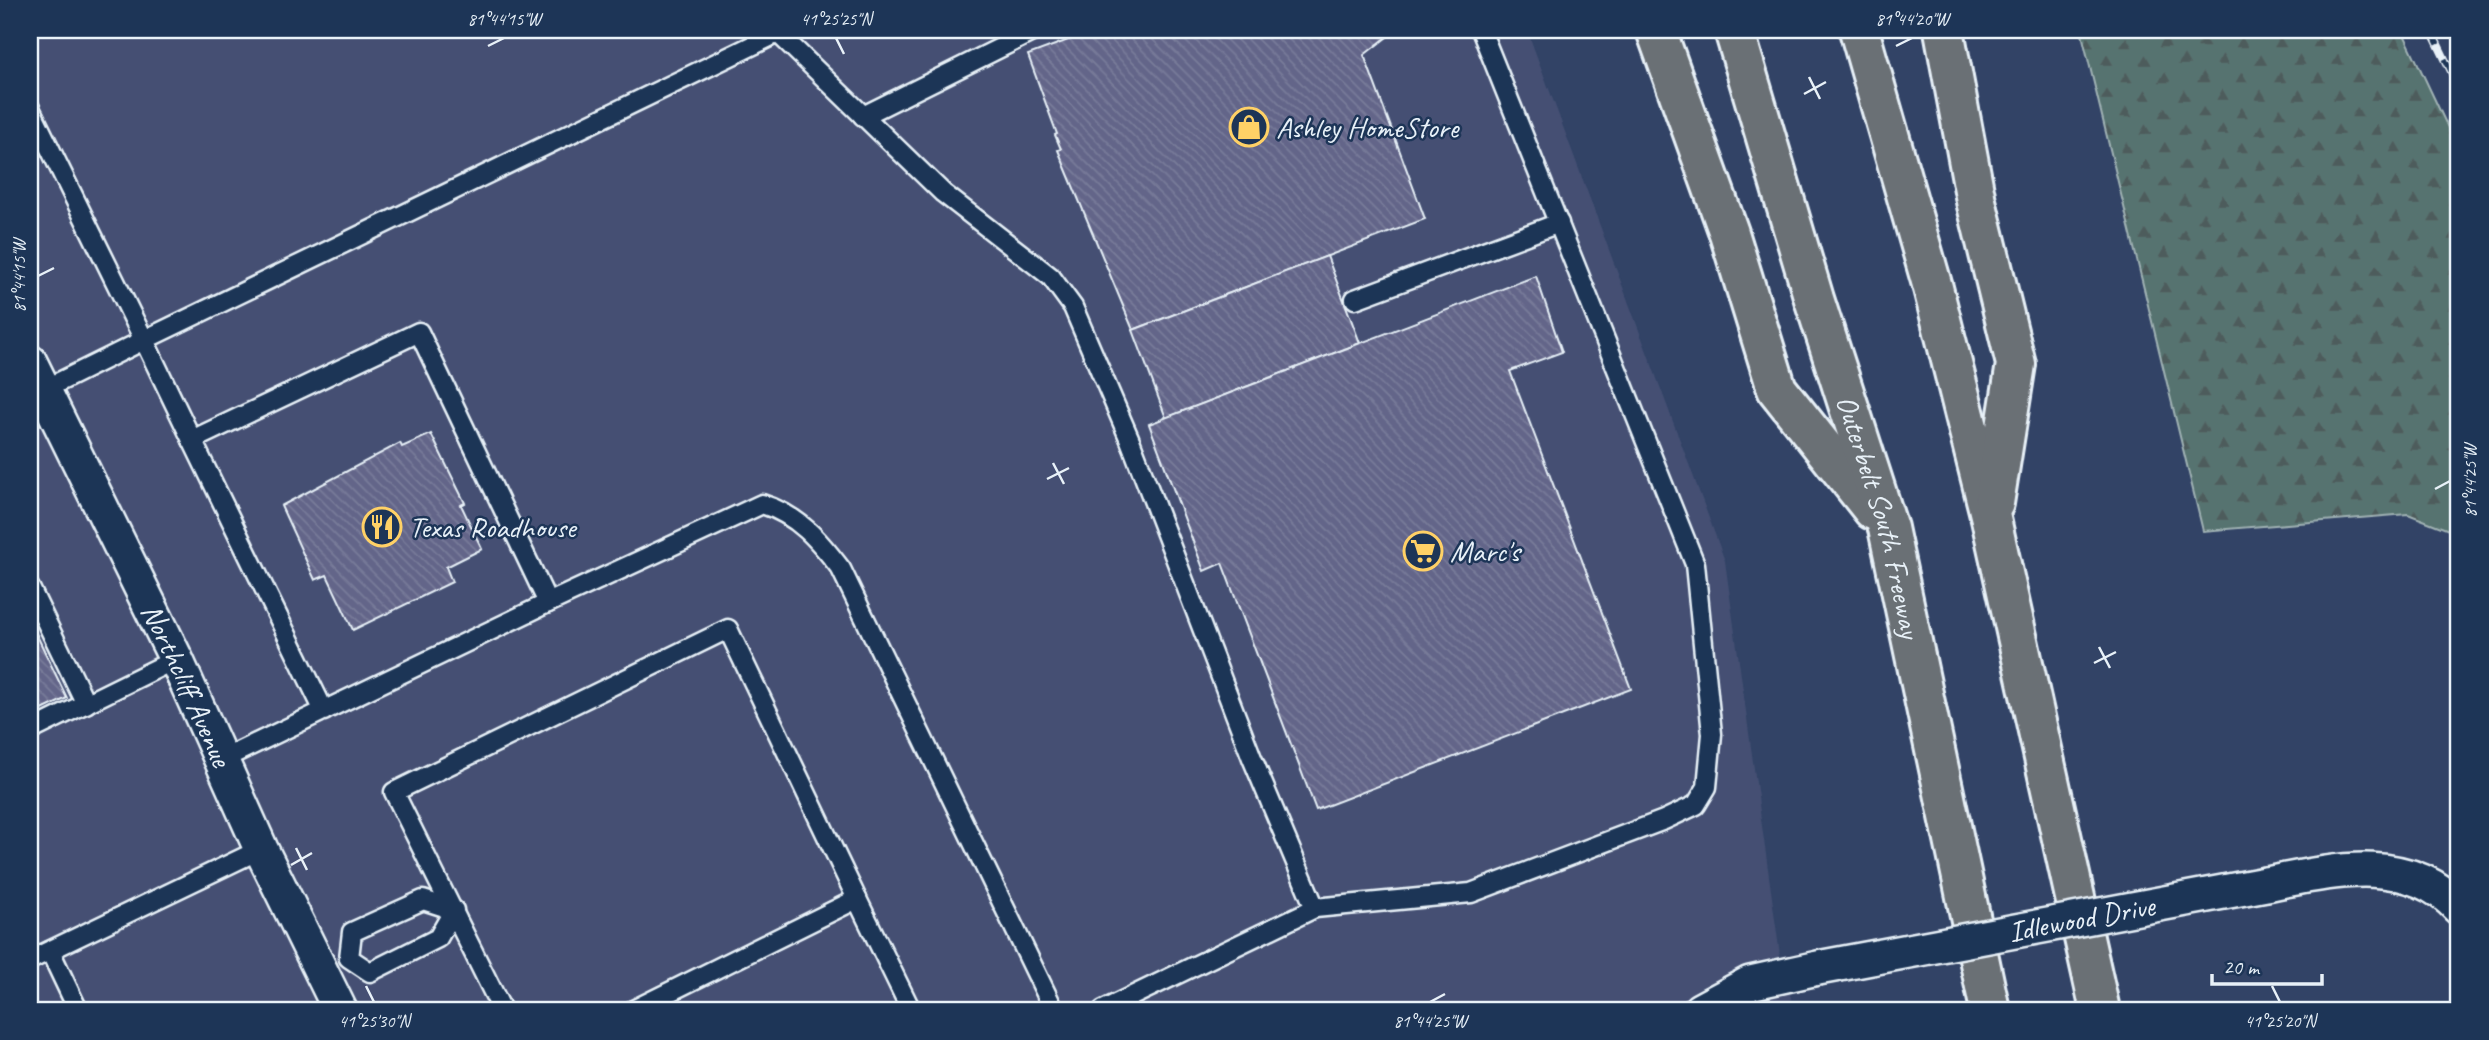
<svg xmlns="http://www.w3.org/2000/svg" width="2489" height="1040" font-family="Caveat,sans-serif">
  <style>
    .built { fill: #445073 }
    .forest { fill: url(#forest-firs); stroke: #a0b2b4; stroke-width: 2 }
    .building { fill: url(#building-back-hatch); stroke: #e8f1f8; stroke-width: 2 }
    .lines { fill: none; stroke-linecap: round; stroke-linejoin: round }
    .service-casing { stroke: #e8f1f8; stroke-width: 23 }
    .minor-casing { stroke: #e8f1f8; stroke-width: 38 }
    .motorway-casing { stroke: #e8f1f8; stroke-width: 44 }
    .service { stroke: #1d3557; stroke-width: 18 }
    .minor { stroke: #1d3557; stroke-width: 33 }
    .motorway { stroke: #6b6f75; stroke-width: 38 }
    .rail-casing { stroke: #e8f1f8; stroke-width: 8 }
    .rail { stroke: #1d3557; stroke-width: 5; stroke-dasharray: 16; stroke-linecap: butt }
    .minor-bridge-casing { stroke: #e8f1f8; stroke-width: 38; stroke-linecap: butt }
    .minor-bridge { stroke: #1d3557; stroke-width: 33 }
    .ticks { fill: none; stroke: #e8f1f8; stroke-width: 2.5 }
    .labels { text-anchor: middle; stroke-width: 5; stroke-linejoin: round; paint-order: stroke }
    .poi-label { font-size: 30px; fill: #e8f1f8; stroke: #1d3557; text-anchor: start }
    .street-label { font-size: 30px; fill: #e8f1f8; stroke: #1d3557 }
    .neatline { fill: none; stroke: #e8f1f8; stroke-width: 2.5 }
    .ticks-label { font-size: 18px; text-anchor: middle; fill: #e8f1f8 }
  </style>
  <defs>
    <pattern id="forest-firs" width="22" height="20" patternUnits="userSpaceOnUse" patternTransform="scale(1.75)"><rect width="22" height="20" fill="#577370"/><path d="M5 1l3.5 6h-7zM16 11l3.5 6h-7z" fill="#4e5b5b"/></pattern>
    <pattern id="building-back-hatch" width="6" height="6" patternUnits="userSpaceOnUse" patternTransform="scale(1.75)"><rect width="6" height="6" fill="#636589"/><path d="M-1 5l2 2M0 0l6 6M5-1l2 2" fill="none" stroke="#797c9a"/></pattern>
  </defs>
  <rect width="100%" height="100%" fill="#324366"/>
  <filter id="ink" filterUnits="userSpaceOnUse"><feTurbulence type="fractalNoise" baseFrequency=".0143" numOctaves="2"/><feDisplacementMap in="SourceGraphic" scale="14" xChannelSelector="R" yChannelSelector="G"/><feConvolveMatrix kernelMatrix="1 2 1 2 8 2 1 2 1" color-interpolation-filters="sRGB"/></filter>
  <g filter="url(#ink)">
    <path class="built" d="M 30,30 L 1527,30 L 1725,561 L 1780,955 L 1794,1010 L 30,1010 Z"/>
    <path class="forest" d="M 2081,30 L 2402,30 L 2459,151 L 2459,534 L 2408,514 L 2203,531 Z"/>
    <g class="building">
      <path d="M 1095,30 L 1396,30 L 1364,55 L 1425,219 L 1133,330 L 1058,150 L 1061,149 L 1055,135 L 1057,134 L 1028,55 Z"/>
      <path d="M 1327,256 L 1360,343 L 1166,418 L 1133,330 Z"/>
      <path d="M 1536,276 L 1562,352 L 1510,371 L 1631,689 L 1316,810 L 1222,563 L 1204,571 L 1149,424 Z"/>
      <path d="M 431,434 L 465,503 L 461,505 L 482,549 L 446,567 L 452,582 L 353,630 L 327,575 L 315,580 L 281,506 L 400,443 L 402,447 Z"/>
      <path d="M 30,621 L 67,698 L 30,716 Z"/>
    </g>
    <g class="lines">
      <defs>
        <g id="service">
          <path d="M 785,30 L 778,33 L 943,193 L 1051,277 L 1073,307 L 1130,440 L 1252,758 L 1315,908 L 1103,1010"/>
          <path d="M 30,108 L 144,340 L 778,33 L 777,30"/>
          <path d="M 863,116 L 1036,30"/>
          <path d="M 1355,299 L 1559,223"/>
          <path d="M 43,390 L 144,340 L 192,440"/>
          <path d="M 30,588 L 86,704"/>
          <path d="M 548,603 L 762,504 C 798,515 819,540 841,569 L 1054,1010"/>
          <path d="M 30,731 L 176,659"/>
          <path d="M 221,760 C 330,707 439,655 548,603 L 419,332 L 192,440 L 324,711"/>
          <path d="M 857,899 L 911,1010"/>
          <path d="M 423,900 L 454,910 L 438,938 L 370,972 L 349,958 L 352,932 Z"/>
          <path d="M 1315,908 L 1471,893 L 1664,820 L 1696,805 L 1707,787 L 1712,734 L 1695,564 L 1481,30"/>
          <path d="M 50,951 L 78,1010"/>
          <path d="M 30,960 L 261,849"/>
          <path d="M 502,1010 L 394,792 L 728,629 L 857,899 L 633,1010"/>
        </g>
        <g id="minor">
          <path id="s1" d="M 30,362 L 176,659 L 261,849 L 340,1010"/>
          <path d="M 2266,884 C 2331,871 2408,852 2459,908"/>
          <path d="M 1700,1010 L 1750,983 L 1818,968"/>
        </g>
        <g id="motorway">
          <path d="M 1656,30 L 1729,233 L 1777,389 L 1873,510"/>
          <path id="s2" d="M 1734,30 L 1814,299 L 1888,528 L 1990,1010"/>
          <path d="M 1859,30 L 1933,288 L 1991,519 L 2100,1010"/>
          <path d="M 1944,30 L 1976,201 L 2016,364 L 1994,503"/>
        </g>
      </defs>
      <use href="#service" class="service-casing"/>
      <use href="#minor" class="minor-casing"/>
      <use href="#motorway" class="motorway-casing"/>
      <use href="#service" class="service"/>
      <use href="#minor" class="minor"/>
      <use href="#motorway" class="motorway"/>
      <defs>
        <g id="rail">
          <path d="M 2431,30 L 2459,88"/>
          <path d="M 2458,30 L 2459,33"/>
        </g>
      </defs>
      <use href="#rail" class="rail-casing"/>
      <use href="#rail" class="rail"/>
      <defs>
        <g id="minor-bridge">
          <path id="s3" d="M 1818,968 L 2266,884"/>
        </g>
      </defs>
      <use href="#minor-bridge" class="minor-bridge-casing"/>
      <use href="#minor-bridge" class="minor-bridge"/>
    </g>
  </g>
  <path class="ticks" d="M 836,38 L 844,54M 488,46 L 504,38M 1896,46 L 1912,38M 1809,77 L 1820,99M 1804,94 L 1826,82M 38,276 L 54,268M 1053,463 L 1064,484M 1047,479 L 1069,468M 2435,489 L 2450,481M 2099,647 L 2110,668M 2094,663 L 2116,652M 296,848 L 307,870M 291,865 L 312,853M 366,986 L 374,1002M 2272,986 L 2280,1002M 1430,1002 L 1445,994"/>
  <defs>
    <symbol id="shop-ring" viewBox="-11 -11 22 22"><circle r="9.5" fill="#1d3557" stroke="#ffd166" stroke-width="1.5"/><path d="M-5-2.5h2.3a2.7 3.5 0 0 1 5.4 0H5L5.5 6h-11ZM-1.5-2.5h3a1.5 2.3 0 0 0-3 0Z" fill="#ffd166"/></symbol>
    <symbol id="restaurant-ring" viewBox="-11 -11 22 22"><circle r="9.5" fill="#1d3557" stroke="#ffd166" stroke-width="1.5"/><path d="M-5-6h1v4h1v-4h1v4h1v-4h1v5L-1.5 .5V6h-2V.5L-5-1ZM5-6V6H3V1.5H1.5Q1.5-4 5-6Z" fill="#ffd166"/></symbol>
    <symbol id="supermarket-ring" viewBox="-11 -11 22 22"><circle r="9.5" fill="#1d3557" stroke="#ffd166" stroke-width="1.5"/><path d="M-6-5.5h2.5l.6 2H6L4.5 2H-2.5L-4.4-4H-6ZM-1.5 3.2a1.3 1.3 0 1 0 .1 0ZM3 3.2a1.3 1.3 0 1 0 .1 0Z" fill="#ffd166"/></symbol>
  </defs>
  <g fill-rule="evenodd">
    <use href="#shop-ring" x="1227" y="105" width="44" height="44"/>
    <use href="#restaurant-ring" x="360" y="505" width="44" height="44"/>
    <use href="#supermarket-ring" x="1401" y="529" width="44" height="44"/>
  </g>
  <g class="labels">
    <g class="poi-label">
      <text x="1276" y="137">Ashley HomeStore</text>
      <text x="409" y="537">Texas Roadhouse</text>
      <text x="1450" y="561">Marc's</text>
    </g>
    <g class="street-label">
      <text dy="10" stroke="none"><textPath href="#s2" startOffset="508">Outerbelt South Freeway</textPath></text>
      <text dy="10" stroke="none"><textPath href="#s1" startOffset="359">Northcliff Avenue</textPath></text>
      <text dy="10" stroke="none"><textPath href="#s3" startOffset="268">Idlewood Drive</textPath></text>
    </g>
  </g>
  <rect width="2489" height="1040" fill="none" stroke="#1d3557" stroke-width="77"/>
  <path d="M2212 974v10h110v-10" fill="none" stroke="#e8f1f8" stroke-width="3.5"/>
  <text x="2223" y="974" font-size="21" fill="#e8f1f8" stroke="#1d3557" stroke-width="5" paint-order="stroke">20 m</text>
  <rect x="38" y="38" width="2412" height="964" class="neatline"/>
  <g class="ticks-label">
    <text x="504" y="25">81°44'15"W</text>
    <text x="836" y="25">41°25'25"N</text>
    <text x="1912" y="25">81°44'20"W</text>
    <text transform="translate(19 276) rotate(-90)" y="6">81°44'15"W</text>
    <text transform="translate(2470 481) rotate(-90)" y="6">81°44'25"W</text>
    <text x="374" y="1027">41°25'30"N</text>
    <text x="1430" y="1027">81°44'25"W</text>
    <text x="2280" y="1027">41°25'20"N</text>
  </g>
</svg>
